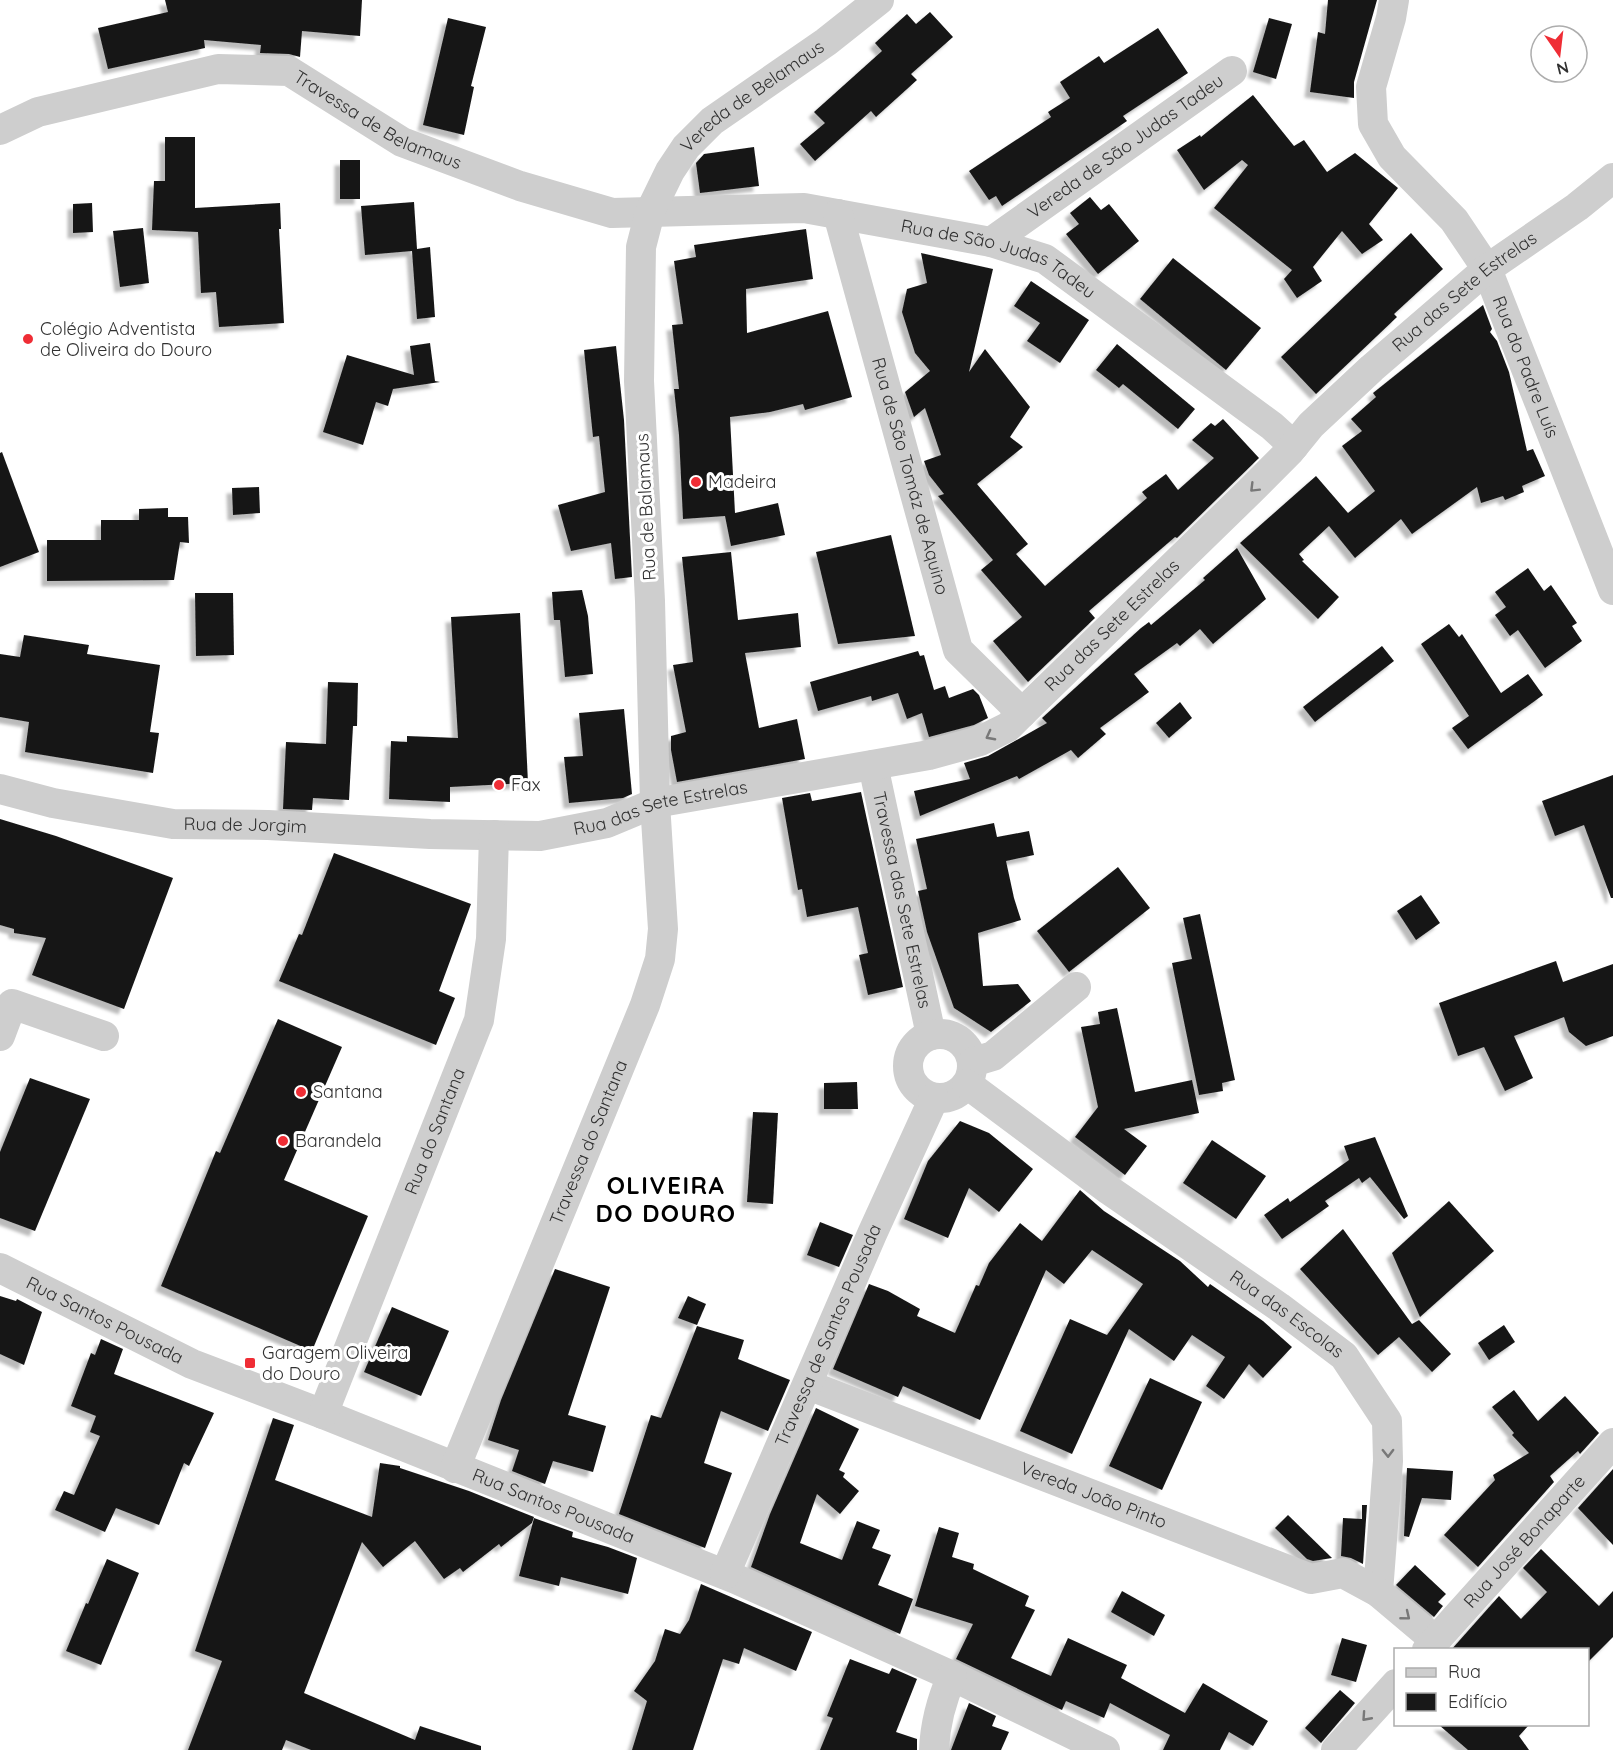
<svg xmlns="http://www.w3.org/2000/svg" width="1613" height="1750" font-family="Quicksand,sans-serif">
  <style>
    .building { fill: #181818; filter: url(#shadow) }
    .lines { fill: none; stroke-linecap: round; stroke-linejoin: round }
    .minor { stroke: #cecece; stroke-width: 30 }
    .oneway { stroke: #787878 }
    .poi-dot { fill: #ef2d35; stroke: #fff; stroke-width: 2 }
    .labels { text-anchor: middle; stroke-width: 6; stroke-linejoin: round; paint-order: stroke }
    .street-label { font-size: 18px; fill: #313131; stroke: #fff }
    .poi-label { font-size: 18px; fill: #313131; stroke: #fff; text-anchor: start }
    .district-label { font-size: 24px; font-weight: bold; letter-spacing: 1.5px; fill: #000; stroke: #fff }
  </style>
  <defs>
    <filter id="shadow"><feDropShadow dx="-5.5" dy="5.5" stdDeviation="1.5" flood-color="#0004"/></filter>
  </defs>
  <rect width="100%" height="100%" fill="#fff"/>
  <g class="building">
    <path d="M 165,0 L 362,0 L 360,36 L 302,31 L 300,57 L 289,54 L 260,53 L 261,45 L 204,40 L 205,48 L 108,69 L 98,28 L 168,12 Z"/>
    <path d="M 1328,0 L 1377,0 L 1354,82 L 1354,98 L 1310,92 L 1318,32 L 1325,34 Z"/>
    <path d="M 930,12 L 953,37 L 911,74 L 917,80 L 876,117 L 871,111 L 815,161 L 800,144 L 825,123 L 814,112 L 882,51 L 875,43 L 907,14 L 916,24 Z"/>
    <path d="M 448,18 L 486,27 L 471,86 L 474,87 L 464,135 L 423,125 Z"/>
    <path d="M 1269,18 L 1292,24 L 1276,79 L 1253,72 Z"/>
    <path d="M 1158,28 L 1188,73 L 1123,116 L 1127,121 L 1002,206 L 996,196 L 989,200 L 969,171 L 1051,117 L 1048,112 L 1070,98 L 1060,82 L 1099,56 L 1104,63 Z"/>
    <path d="M 1253,95 L 1294,146 L 1304,140 L 1327,172 L 1355,153 L 1398,188 L 1369,224 L 1383,240 L 1362,254 L 1342,231 L 1313,267 L 1322,281 L 1297,298 L 1284,279 L 1292,270 L 1214,208 L 1248,165 L 1242,160 L 1204,190 L 1177,150 L 1200,135 L 1201,137 Z"/>
    <path d="M 165,137 L 195,137 L 195,208 L 280,203 L 281,229 L 279,229 L 284,323 L 219,327 L 216,292 L 201,293 L 198,232 L 152,230 L 154,181 L 165,181 Z"/>
    <path d="M 754,147 L 759,186 L 700,193 L 696,163 L 704,154 Z"/>
    <rect x="340" y="160" width="20" height="39"/>
    <path d="M 1090,197 L 1101,210 L 1109,204 L 1139,241 L 1098,274 L 1066,234 L 1079,224 L 1070,213 Z"/>
    <path d="M 414,202 L 417,249 L 430,247 L 435,317 L 417,319 L 412,251 L 365,255 L 361,206 Z"/>
    <path d="M 92,203 L 93,232 L 73,233 L 73,204 Z"/>
    <path d="M 143,228 L 149,283 L 120,287 L 113,231 Z"/>
    <path d="M 806,229 L 813,279 L 746,289 L 747,333 L 828,311 L 852,397 L 805,410 L 803,404 L 770,412 L 730,417 L 735,513 L 778,503 L 785,535 L 731,546 L 725,516 L 683,519 L 679,435 L 674,389 L 679,389 L 672,325 L 683,324 L 674,261 L 696,257 L 694,245 Z"/>
    <path d="M 1411,233 L 1443,269 L 1394,314 L 1397,317 L 1316,394 L 1281,357 Z"/>
    <path d="M 921,253 L 993,269 L 969,372 L 985,349 L 1030,407 L 1010,437 L 1023,447 L 977,484 L 1028,544 L 1016,554 L 1045,586 L 1147,498 L 1142,492 L 1166,474 L 1178,490 L 1214,458 L 1192,440 L 1211,423 L 1215,426 L 1223,419 L 1259,458 L 1177,538 L 1175,537 L 1089,611 L 1095,618 L 1028,682 L 993,641 L 1022,617 L 981,570 L 993,560 L 938,496 L 944,494 L 929,475 L 924,461 L 941,455 L 925,408 L 914,417 L 905,392 L 930,371 L 915,353 L 902,312 L 907,289 L 927,283 Z"/>
    <path d="M 1173,258 L 1261,328 L 1226,370 L 1140,299 Z"/>
    <path d="M 1031,281 L 1089,320 L 1060,363 L 1027,341 L 1040,323 L 1014,306 Z"/>
    <path d="M 1483,305 L 1492,329 L 1490,332 L 1497,341 L 1509,372 L 1527,451 L 1533,449 L 1545,476 L 1522,486 L 1524,492 L 1505,500 L 1503,496 L 1481,503 L 1477,487 L 1412,534 L 1401,519 L 1355,558 L 1329,526 L 1299,554 L 1304,560 L 1302,561 L 1339,597 L 1318,619 L 1240,543 L 1316,476 L 1348,513 L 1375,491 L 1342,446 L 1362,431 L 1351,419 L 1376,397 L 1373,393 Z"/>
    <path d="M 430,343 L 435,381 L 440,382 L 393,389 L 388,406 L 376,402 L 363,445 L 323,432 L 347,355 L 414,375 L 410,346 Z"/>
    <path d="M 1117,344 L 1195,409 L 1178,429 L 1123,384 L 1119,388 L 1096,370 Z"/>
    <path d="M 616,346 L 624,420 L 632,577 L 615,579 L 611,543 L 571,551 L 558,505 L 605,492 L 599,436 L 593,437 L 584,350 Z"/>
    <path d="M 2,452 L 39,552 L 0,567 L 0,453 Z"/>
    <path d="M 259,487 L 260,513 L 233,515 L 232,488 Z"/>
    <path d="M 168,508 L 168,517 L 188,517 L 189,543 L 180,542 L 174,580 L 47,581 L 47,540 L 101,540 L 101,520 L 139,520 L 139,509 Z"/>
    <path d="M 891,535 L 915,636 L 838,644 L 816,552 Z"/>
    <path d="M 1237,548 L 1266,599 L 1213,644 L 1200,629 L 1180,646 L 1177,643 L 1134,674 L 1149,692 L 1100,728 L 1106,734 L 1078,758 L 1071,750 L 1019,779 L 1017,776 L 920,816 L 914,791 L 970,779 L 964,763 L 988,756 L 1047,723 L 1042,718 L 1141,628 L 1149,622 L 1151,625 L 1205,580 L 1203,578 Z"/>
    <path d="M 731,552 L 738,620 L 798,613 L 801,647 L 745,653 L 759,728 L 797,719 L 805,759 L 677,782 L 671,750 L 671,736 L 686,732 L 673,665 L 693,662 L 682,557 Z"/>
    <path d="M 1528,568 L 1544,591 L 1551,585 L 1577,623 L 1572,626 L 1582,641 L 1545,668 L 1518,630 L 1510,636 L 1495,615 L 1506,607 L 1495,592 Z"/>
    <path d="M 582,590 L 588,616 L 593,674 L 565,677 L 560,620 L 554,620 L 552,592 Z"/>
    <path d="M 195,593 L 233,593 L 234,655 L 196,656 Z"/>
    <path d="M 520,613 L 528,783 L 450,787 L 450,802 L 389,799 L 391,741 L 407,742 L 407,736 L 458,738 L 451,617 Z"/>
    <path d="M 1449,624 L 1459,637 L 1462,634 L 1501,693 L 1528,674 L 1543,695 L 1468,749 L 1452,728 L 1469,716 L 1421,644 Z"/>
    <path d="M 24,635 L 89,645 L 87,654 L 160,665 L 150,732 L 159,733 L 153,773 L 25,752 L 29,722 L 0,717 L 0,654 L 20,657 Z"/>
    <path d="M 1382,646 L 1394,661 L 1315,722 L 1303,707 Z"/>
    <path d="M 918,651 L 920,656 L 924,655 L 934,690 L 945,686 L 949,698 L 973,689 L 979,695 L 988,718 L 974,725 L 929,737 L 922,713 L 907,719 L 898,693 L 872,701 L 871,696 L 818,711 L 810,682 Z"/>
    <path d="M 328,682 L 358,683 L 357,726 L 353,726 L 349,800 L 313,798 L 312,810 L 283,809 L 286,742 L 326,744 Z"/>
    <path d="M 1180,702 L 1192,718 L 1169,738 L 1156,723 Z"/>
    <path d="M 624,709 L 632,794 L 623,798 L 569,803 L 564,757 L 583,756 L 579,713 Z"/>
    <path d="M 1613,775 L 1613,898 L 1611,898 L 1584,825 L 1555,836 L 1542,801 Z"/>
    <path d="M 861,792 L 903,987 L 868,995 L 859,955 L 868,953 L 858,907 L 807,917 L 802,889 L 798,890 L 782,798 L 810,793 L 812,801 Z"/>
    <path d="M 0,819 L 56,836 L 173,878 L 124,1009 L 32,975 L 46,938 L 14,933 L 14,929 L 0,925 Z"/>
    <path d="M 994,823 L 997,837 L 1029,831 L 1034,855 L 1006,861 L 1014,898 L 1021,920 L 978,933 L 983,986 L 1018,984 L 1031,1001 L 991,1032 L 954,1008 L 927,932 L 918,891 L 927,889 L 916,839 Z"/>
    <path d="M 334,853 L 471,904 L 439,991 L 455,998 L 436,1045 L 279,981 L 299,934 L 302,935 Z"/>
    <path d="M 1118,867 L 1150,908 L 1069,972 L 1037,931 Z"/>
    <path d="M 1421,895 L 1440,923 L 1416,940 L 1397,911 Z"/>
    <path d="M 1200,914 L 1235,1080 L 1222,1083 L 1223,1091 L 1199,1095 L 1172,963 L 1192,959 L 1183,918 Z"/>
    <path d="M 1556,961 L 1563,982 L 1613,964 L 1613,1036 L 1586,1046 L 1569,1032 L 1564,1017 L 1514,1036 L 1533,1078 L 1505,1091 L 1484,1047 L 1458,1056 L 1439,1003 Z"/>
    <path d="M 1117,1008 L 1135,1092 L 1192,1080 L 1199,1113 L 1124,1129 L 1147,1146 L 1125,1175 L 1075,1137 L 1098,1107 L 1081,1027 L 1100,1024 L 1098,1012 Z"/>
    <path d="M 278,1019 L 342,1047 L 284,1180 L 368,1216 L 312,1351 L 161,1286 L 216,1151 L 220,1153 Z"/>
    <path d="M 30,1078 L 90,1099 L 35,1231 L 0,1218 L 0,1152 Z"/>
    <path d="M 857,1082 L 858,1109 L 824,1109 L 824,1083 Z"/>
    <path d="M 753,1112 L 778,1113 L 773,1204 L 747,1202 Z"/>
    <path d="M 960,1121 L 989,1133 L 1033,1169 L 999,1212 L 969,1188 L 948,1238 L 904,1219 L 928,1161 Z"/>
    <path d="M 1375,1137 L 1408,1216 L 1404,1219 L 1370,1177 L 1362,1183 L 1359,1178 L 1325,1201 L 1329,1206 L 1282,1239 L 1264,1215 L 1288,1198 L 1290,1202 L 1349,1160 L 1344,1146 Z"/>
    <path d="M 1212,1140 L 1266,1176 L 1236,1219 L 1183,1183 Z"/>
    <path d="M 1080,1190 L 1104,1211 L 1180,1261 L 1208,1287 L 1210,1284 L 1263,1321 L 1292,1347 L 1263,1378 L 1249,1364 L 1224,1399 L 1206,1386 L 1225,1357 L 1192,1335 L 1174,1361 L 1129,1329 L 1072,1454 L 1020,1431 L 1070,1319 L 1107,1335 L 1143,1284 L 1092,1250 L 1064,1284 L 1046,1270 L 980,1420 L 903,1386 L 898,1397 L 833,1369 L 869,1284 L 888,1291 L 920,1309 L 917,1316 L 955,1333 L 976,1285 L 979,1286 L 989,1263 L 1020,1223 L 1042,1241 Z"/>
    <path d="M 1449,1201 L 1494,1251 L 1420,1317 L 1392,1253 Z"/>
    <path d="M 820,1222 L 853,1235 L 839,1267 L 807,1255 Z"/>
    <path d="M 1343,1229 L 1412,1324 L 1419,1320 L 1451,1354 L 1432,1372 L 1399,1337 L 1378,1355 L 1300,1269 Z"/>
    <path d="M 555,1269 L 610,1287 L 568,1415 L 606,1426 L 593,1472 L 553,1461 L 545,1484 L 512,1471 L 519,1450 L 488,1440 L 501,1400 Z"/>
    <path d="M 0,1296 L 16,1301 L 17,1299 L 42,1312 L 24,1365 L 0,1354 Z"/>
    <path d="M 688,1296 L 706,1304 L 697,1325 L 678,1318 Z"/>
    <path d="M 392,1307 L 449,1331 L 421,1396 L 364,1372 Z"/>
    <path d="M 1504,1325 L 1515,1342 L 1489,1360 L 1478,1343 Z"/>
    <path d="M 697,1326 L 744,1340 L 738,1359 L 790,1380 L 768,1431 L 721,1411 L 704,1463 L 732,1473 L 705,1548 L 619,1514 L 651,1415 L 661,1418 Z"/>
    <path d="M 101,1339 L 123,1349 L 114,1374 L 214,1413 L 189,1466 L 184,1463 L 159,1525 L 116,1508 L 105,1532 L 55,1510 L 64,1491 L 74,1495 L 100,1436 L 90,1432 L 96,1416 L 71,1406 L 91,1353 L 95,1355 Z"/>
    <path d="M 1150,1378 L 1202,1402 L 1162,1490 L 1109,1466 Z"/>
    <path d="M 1514,1390 L 1538,1421 L 1565,1396 L 1599,1433 L 1580,1454 L 1578,1451 L 1550,1476 L 1554,1482 L 1478,1567 L 1444,1535 L 1495,1480 L 1493,1475 L 1529,1453 L 1512,1435 L 1514,1433 L 1492,1407 Z"/>
    <path d="M 816,1408 L 859,1429 L 839,1470 L 845,1473 L 843,1477 L 859,1491 L 840,1514 L 817,1494 L 800,1543 L 842,1560 L 857,1521 L 880,1530 L 872,1548 L 891,1555 L 878,1585 L 913,1599 L 900,1634 L 751,1567 L 770,1514 Z"/>
    <path d="M 273,1418 L 294,1425 L 275,1480 L 372,1517 L 380,1463 L 400,1466 L 400,1468 L 469,1491 L 534,1517 L 532,1523 L 501,1547 L 499,1544 L 463,1572 L 460,1568 L 444,1579 L 415,1541 L 383,1567 L 362,1542 L 304,1693 L 415,1740 L 420,1726 L 481,1746 L 481,1750 L 311,1750 L 286,1740 L 282,1750 L 188,1750 L 222,1661 L 195,1651 Z"/>
    <path d="M 1407,1468 L 1453,1471 L 1451,1500 L 1422,1498 L 1409,1537 L 1404,1536 Z"/>
    <path d="M 1613,1469 L 1613,1545 L 1578,1508 Z"/>
    <path d="M 1362,1505 L 1367,1505 L 1363,1564 L 1351,1558 L 1341,1556 L 1343,1518 L 1362,1519 Z"/>
    <path d="M 1288,1515 L 1332,1558 L 1313,1561 L 1307,1559 L 1275,1528 Z"/>
    <path d="M 534,1518 L 573,1532 L 572,1537 L 608,1547 L 637,1558 L 628,1594 L 561,1577 L 559,1586 L 519,1576 Z"/>
    <path d="M 939,1527 L 959,1533 L 952,1557 L 974,1564 L 973,1569 L 1029,1596 L 1025,1606 L 1035,1610 L 1011,1658 L 1051,1676 L 1068,1638 L 1127,1665 L 1121,1678 L 1185,1713 L 1203,1683 L 1268,1721 L 1253,1746 L 1229,1732 L 1220,1750 L 1163,1750 L 1170,1735 L 1110,1703 L 1104,1718 L 1066,1701 L 1062,1710 L 956,1659 L 973,1624 L 915,1606 Z"/>
    <path d="M 1541,1549 L 1599,1606 L 1613,1591 L 1613,1637 L 1587,1663 L 1587,1650 L 1451,1650 L 1499,1596 L 1521,1619 L 1547,1592 L 1523,1568 Z"/>
    <path d="M 107,1559 L 139,1573 L 101,1665 L 66,1651 L 86,1603 L 88,1604 Z"/>
    <path d="M 1415,1565 L 1446,1594 L 1438,1602 L 1443,1606 L 1434,1617 L 1396,1585 Z"/>
    <path d="M 701,1584 L 812,1632 L 796,1671 L 744,1648 L 739,1664 L 723,1659 L 693,1750 L 632,1750 L 647,1701 L 634,1691 L 655,1661 L 665,1629 L 680,1634 L 689,1620 Z"/>
    <path d="M 1122,1591 L 1165,1615 L 1154,1636 L 1111,1612 Z"/>
    <path d="M 1342,1638 L 1367,1645 L 1356,1682 L 1331,1675 Z"/>
    <path d="M 850,1659 L 889,1674 L 892,1668 L 917,1679 L 896,1732 L 917,1739 L 917,1750 L 820,1750 L 833,1718 L 827,1716 Z"/>
    <path d="M 1340,1690 L 1355,1703 L 1321,1743 L 1305,1728 Z"/>
    <path d="M 969,1703 L 996,1716 L 992,1726 L 1009,1732 L 1001,1750 L 951,1750 Z"/>
    <path d="M 1439,1725 L 1529,1725 L 1519,1736 L 1529,1750 L 1468,1750 Z"/>
  </g>
  <g class="lines">
    <g class="minor">
      <path id="s1" d="M 1394,0 L 1391,18 L 1371,87 L 1373,124 L 1392,157 L 1454,220 L 1487,269 L 1613,590"/>
      <path id="s2" d="M 0,130 L 38,112 L 218,69 L 289,71 L 402,142 L 520,186 L 612,213 L 804,208 L 991,242 L 1045,259 L 1272,426 L 1294,446"/>
      <path id="s3" d="M 838,214 L 958,650 L 1022,713"/>
      <path id="s4" d="M 991,242 L 1232,71"/>
      <path id="s5" d="M 873,765 L 931,1035"/>
      <path id="s6" d="M 0,789 L 53,803 L 173,824 L 268,825 L 430,834 L 540,836 L 607,823 L 655,803 L 929,755 L 980,741 L 1008,727 L 1022,713 L 1250,491 L 1289,452 L 1311,425 L 1372,368 L 1487,269 L 1577,207 L 1613,178"/>
      <circle cx="940" cy="1066" r="32"/>
      <path d="M 0,1036 L 12,1004 L 104,1036"/>
      <path d="M 973,1062 L 993,1056 L 1076,987"/>
      <path id="s7" d="M 967,1084 L 1109,1190 L 1279,1307 L 1344,1356 L 1387,1421 L 1388,1461 L 1378,1592"/>
      <path id="s8" d="M 0,1268 L 192,1364 L 323,1414 L 736,1579 L 952,1676 L 1105,1750"/>
      <path id="s9" d="M 808,1385 L 1311,1579 L 1343,1573 L 1378,1592 L 1435,1640"/>
      <path id="s10" d="M 323,1414 L 479,1020 L 491,939 L 494,835"/>
      <path id="s11" d="M 455,1468 L 645,1005 L 660,959 L 663,929 L 655,803 L 650,601 L 639,381 L 641,247 L 650,212 L 670,171 L 686,147 L 712,121 L 826,42 L 879,0"/>
      <path id="s12" d="M 725,1574 L 872,1234 L 934,1098"/>
      <path id="s13" d="M 1427,1650 L 1613,1443"/>
      <path d="M 934,1750 C 935,1723 941,1701 952,1676"/>
      <path d="M 1336,1750 L 1396,1684"/>
    </g>
  </g>
  <defs><path id="oneway-chevron" d="M-2-3.5L2.5 0L-2 3.5" fill="none" stroke-width="1.6" stroke-linecap="round" stroke-linejoin="round" transform="scale(1.5)"/></defs>
  <g class="oneway">
    <use href="#oneway-chevron" transform="translate(1254 488) rotate(135)"/>
    <use href="#oneway-chevron" transform="translate(990 736) rotate(152)"/>
    <use href="#oneway-chevron" transform="translate(1388 1453) rotate(89)"/>
    <use href="#oneway-chevron" transform="translate(1406 1616) rotate(39)"/>
    <use href="#oneway-chevron" transform="translate(1366 1717) rotate(132)"/>
  </g>
  <g class="poi-dot">
    <circle cx="28" cy="339" r="6"/>
    <circle cx="696" cy="482" r="6"/>
    <circle cx="499" cy="785" r="6"/>
    <circle cx="301" cy="1092" r="6"/>
    <circle cx="283" cy="1141" r="6"/>
    <rect x="244" y="1357" width="12" height="12" rx="3"/>
  </g>
  <g class="labels">
    <g class="street-label">
      <text dy="6" stroke="none"><textPath href="#s11" startOffset="1456">Vereda de Belamaus</textPath></text>
      <text dy="6" stroke="none"><textPath href="#s2" startOffset="400">Travessa de Belamaus</textPath></text>
      <text dy="6" stroke="none"><textPath href="#s4" startOffset="165">Vereda de São Judas Tadeu</textPath></text>
      <text dy="6" stroke="none"><textPath href="#s2" startOffset="1048">Rua de São Judas Tadeu</textPath></text>
      <text dy="6" stroke="none"><textPath href="#s6" startOffset="1658">Rua das Sete Estrelas</textPath></text>
      <text dy="6" stroke="none"><textPath href="#s1" startOffset="418">Rua do Padre Luís</textPath></text>
      <text dy="6" stroke="none"><textPath href="#s3" startOffset="272">Rua de São Tomáz de Aquino</textPath></text>
      <text transform="translate(646 507) rotate(-93)" y="6">Rua de Balamaus</text>
      <text dy="6" stroke="none"><textPath href="#s6" startOffset="1172">Rua das Sete Estrelas</textPath></text>
      <text dy="6" stroke="none"><textPath href="#s6" startOffset="668">Rua das Sete Estrelas</textPath></text>
      <text dy="6" stroke="none"><textPath href="#s6" startOffset="249">Rua de Jorgim</textPath></text>
      <text dy="6" stroke="none"><textPath href="#s5" startOffset="138">Travessa das Sete Estrelas</textPath></text>
      <text dy="6" stroke="none"><textPath href="#s10" startOffset="304">Rua do Santana</textPath></text>
      <text dy="6" stroke="none"><textPath href="#s11" startOffset="352">Travessa do Santana</textPath></text>
      <text dy="6" stroke="none"><textPath href="#s7" startOffset="394">Rua das Escolas</textPath></text>
      <text dy="6" stroke="none"><textPath href="#s8" startOffset="117">Rua Santos Pousada</textPath></text>
      <text dy="6" stroke="none"><textPath href="#s12" startOffset="260">Travessa de Santos Pousada</textPath></text>
      <text dy="6" stroke="none"><textPath href="#s9" startOffset="306">Vereda João Pinto</textPath></text>
      <text dy="6" stroke="none"><textPath href="#s8" startOffset="603">Rua Santos Pousada</textPath></text>
      <text dy="6" stroke="none"><textPath href="#s13" startOffset="146">Rua José Bonaparte</textPath></text>
    </g>
    <g class="poi-label">
      <text x="40" y="335">Colégio Adventista<tspan x="40" dy="21">de Oliveira do Douro</tspan></text>
      <text x="708" y="488">Madeira</text>
      <text x="511" y="791">Fax</text>
      <text x="313" y="1098">Santana</text>
      <text x="295" y="1147">Barandela</text>
      <text x="262" y="1359">Garagem Oliveira<tspan x="262" dy="21">do Douro</tspan></text>
    </g>
    <g class="district-label">
      <text x="666" y="1194">OLIVEIRA<tspan x="666" dy="28">DO DOURO</tspan></text>
    </g>
  </g>
  <rect x="1394" y="1648" width="195" height="78" fill="#ffffff" stroke="#adadad" stroke-width="1.5"/>
  <rect x="1406" y="1668" width="30" height="9" fill="#cecece" stroke="#adadad" stroke-width="1.5"/>
  <text x="1448" y="1678" font-size="18" fill="#313131">Rua</text>
  <rect x="1406" y="1693" width="30" height="18" fill="#181818" stroke="#adadad" stroke-width="1.5"/>
  <text x="1448" y="1708" font-size="18" fill="#313131">Edifício</text>
  <g transform="translate(1559 54) rotate(166)"><circle r="28" fill="#ffffff" stroke="#adadad" stroke-width="1.5"/>
  <path d="M0-4.5L10 22L0 15L-10 22Z" fill="#ef2d35"/>
  <text y="-9" font-size="16" font-weight="bold" text-anchor="middle" fill="#313131">N</text>
  </g>
</svg>
